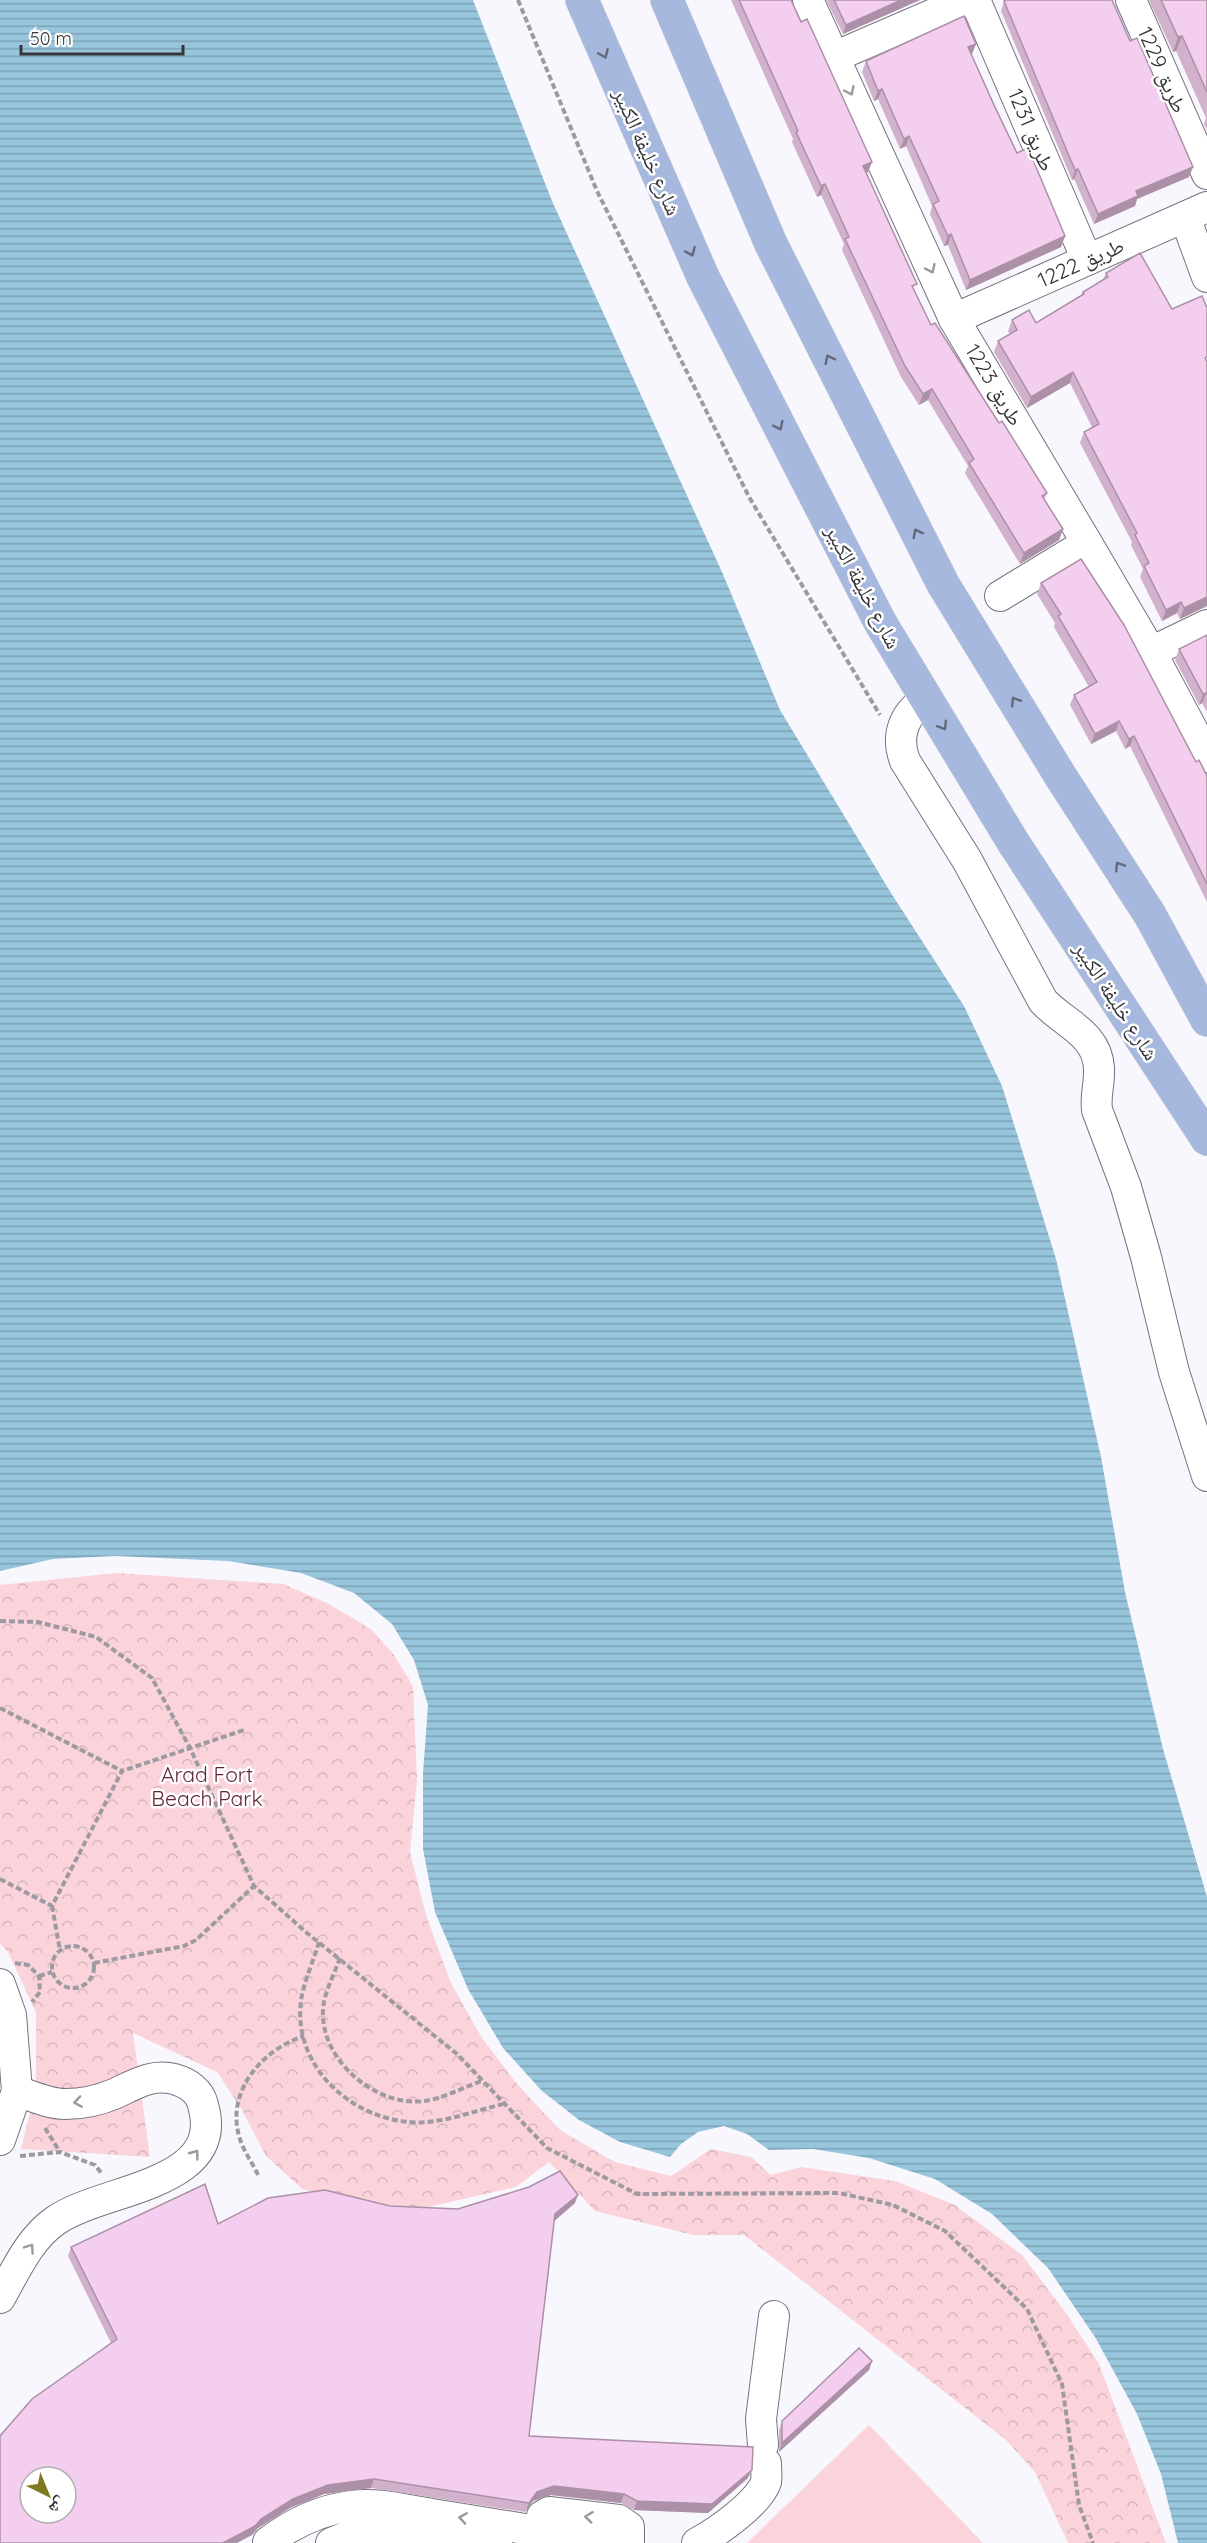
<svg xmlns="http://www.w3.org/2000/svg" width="1207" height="2543" font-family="Quicksand,'Noto Naskh Arabic',sans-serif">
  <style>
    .grass { fill: #fbd3db }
    .park { fill: url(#park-crowns) }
    .water { fill: url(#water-rules) }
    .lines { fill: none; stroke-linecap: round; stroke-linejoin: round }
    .minor-casing { stroke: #75727d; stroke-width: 32 }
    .major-casing { stroke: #d7d7d7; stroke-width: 34 }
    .path { stroke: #9d9ba1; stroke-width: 4; stroke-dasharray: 6 3; stroke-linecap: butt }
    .minor { stroke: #fff; stroke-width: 30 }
    .major { stroke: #a6b8de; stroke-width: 33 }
    .wall { fill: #d2b1cd }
    .shaded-wall { fill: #ab90a7 }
    .building { fill: #f4ceee; stroke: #ab90a7; stroke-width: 1.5; fill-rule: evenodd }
    .oneway { stroke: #63697b }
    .oneway2 { stroke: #9a9a9c }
    .labels { text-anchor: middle; stroke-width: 5; stroke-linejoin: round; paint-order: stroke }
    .street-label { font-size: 21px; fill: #363539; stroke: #fff }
    .park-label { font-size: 21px; fill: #622536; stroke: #fff }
  </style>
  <defs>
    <pattern id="park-crowns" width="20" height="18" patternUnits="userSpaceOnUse" patternTransform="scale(1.5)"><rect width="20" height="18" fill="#fbd3db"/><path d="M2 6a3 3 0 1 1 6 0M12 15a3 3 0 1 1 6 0" fill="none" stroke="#d8b6bd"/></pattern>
    <pattern id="water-rules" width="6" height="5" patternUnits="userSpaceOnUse" patternTransform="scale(1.5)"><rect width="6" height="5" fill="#97c5dc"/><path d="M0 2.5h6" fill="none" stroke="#7ca1b3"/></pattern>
  </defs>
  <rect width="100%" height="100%" fill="#f9f7fe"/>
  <path class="grass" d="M 869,2425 L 983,2543 L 747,2543 Z"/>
  <path class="park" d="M 116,1573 L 283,1584 L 327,1603 L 371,1629 L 394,1655 L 413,1686 L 417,1779 L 410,1852 L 426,1915 L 450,1981 L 482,2038 L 517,2084 L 560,2130 L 615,2162 L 671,2176 L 711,2149 L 751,2157 L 771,2175 L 801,2167 L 895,2181 L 955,2205 L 1022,2255 L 1066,2313 L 1099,2364 L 1166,2543 L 1068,2543 L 1035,2472 L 1006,2440 L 744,2235 L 693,2235 L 595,2211 L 549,2162 L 516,2187 L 411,2211 L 353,2202 L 302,2189 L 266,2156 L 242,2110 L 217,2072 L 133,2033 L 150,2157 L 21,2149 L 36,2088 L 36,2012 L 8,1952 L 0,1944 L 0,1585 Z"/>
  <path class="water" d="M 0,0 L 473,0 L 552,201 L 722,572 L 780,710 L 891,893 L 964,1006 L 1002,1086 L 1056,1259 L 1101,1457 L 1125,1592 L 1163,1749 L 1207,1897 L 1207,2543 L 1178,2543 L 1161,2474 L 1137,2414 L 1095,2337 L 1048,2268 L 992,2214 L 935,2179 L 869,2158 L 813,2149 L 769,2150 L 747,2134 L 724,2126 L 698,2132 L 681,2144 L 670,2157 L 620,2142 L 579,2120 L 542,2091 L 503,2048 L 468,1989 L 435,1912 L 423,1849 L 423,1773 L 428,1705 L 414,1660 L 392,1624 L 354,1593 L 301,1573 L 228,1561 L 115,1556 L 53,1559 L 0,1571 Z"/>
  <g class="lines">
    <defs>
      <g id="minor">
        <path d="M 808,0 L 954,319 L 1087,543 L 1151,652 L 1207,757"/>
        <path d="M 975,0 L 1087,260"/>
        <path d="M 1131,0 L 1207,174"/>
        <path d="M 834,57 L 966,0"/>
        <path d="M 1185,217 L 1207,277"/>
        <path d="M 954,319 L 1207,207"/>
        <path d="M 1000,596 L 1087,543"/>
        <path d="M 1151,652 L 1207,625"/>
        <path d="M 926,699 C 904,714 895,735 905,761 L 967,860 L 1043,1001 C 1063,1023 1097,1033 1099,1068 C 1100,1082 1095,1095 1097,1110 L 1126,1187 L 1146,1257 L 1174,1372 L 1207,1476"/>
        <path d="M 0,1984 L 11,2015 L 17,2091 L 0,2140"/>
        <path d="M 0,2298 C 15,2272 29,2239 55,2221 C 100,2188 227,2187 203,2105 C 200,2091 188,2083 174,2079 C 152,2073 134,2085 114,2094 C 100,2100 81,2104 65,2104 C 49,2104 32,2096 17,2091"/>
        <path d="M 763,2445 L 761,2419 L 774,2316"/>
        <path d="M 539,2530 L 542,2516 L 549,2512 L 619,2520 L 629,2527 L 629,2543"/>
        <path d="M 268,2542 C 293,2523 320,2510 351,2506 C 377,2502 405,2510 432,2514 C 489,2523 546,2532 603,2543"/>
        <path d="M 331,2543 L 355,2533 L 368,2531 L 497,2542"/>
        <path d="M 697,2543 C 717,2532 758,2504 766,2482 C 767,2476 766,2469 766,2463"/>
      </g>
      <g id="major">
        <path d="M 582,0 L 703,277 L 880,622 L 1013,842 L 1207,1139"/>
        <path d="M 667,0 L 771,244 L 943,584 L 1061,777 L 1150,915 L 1207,1020"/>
      </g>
    </defs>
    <use href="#minor" class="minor-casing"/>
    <use href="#major" class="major-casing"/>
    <g class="path">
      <path d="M 518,0 L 597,191 L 749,497 L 880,715"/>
      <path d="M 0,1621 L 38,1622 L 96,1637 L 152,1678 L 190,1748 L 254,1886 L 307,1933 L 457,2054 L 547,2148 L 637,2194 L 839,2193 L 893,2205 L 945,2231 L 1027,2309 L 1062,2384 L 1079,2505 L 1093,2543"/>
      <path d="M 0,1708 L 122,1771"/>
      <path d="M 0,1879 L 52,1906 L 122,1771 L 244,1730"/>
      <path d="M 52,1906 L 60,1950"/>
      <path d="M 319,1942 C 314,1959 306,1977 302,1995 C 289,2061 347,2117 409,2122 C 439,2125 474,2111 503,2104"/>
      <circle cx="73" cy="1967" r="21"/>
      <path d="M 340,1958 C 335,1972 327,1987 324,2002 C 314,2055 374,2108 425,2101 C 444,2098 464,2087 482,2081"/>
      <path d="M 15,1963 L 28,1965 L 39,1976 L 40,1992 L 32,2002"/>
      <path d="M 94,1963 L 184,1946 L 196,1940 L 254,1886"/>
      <path d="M 39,1976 L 52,1972"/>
      <path d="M 45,2128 L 60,2152"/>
      <path d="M 20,2156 L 60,2152 L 95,2165 L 102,2174"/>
      <path d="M 258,2175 C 253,2164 245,2153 241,2142 C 223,2094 261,2050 304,2036"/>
    </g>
    <use href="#minor" class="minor"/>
    <use href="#major" class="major"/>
  </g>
  <g class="wall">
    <path d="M 731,0 L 791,0 L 872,162 L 868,172 L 866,173 L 914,290 L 931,325 L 1047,493 L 1044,500 L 1063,529 L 1059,540 L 1020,564 L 965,473 L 968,466 L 928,400 L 919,405 L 901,377 L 842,250 L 844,244 L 821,195 L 817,197 L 792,142 L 793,139 Z"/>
    <path d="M 826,0 L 920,0 L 843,34 Z"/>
    <path d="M 1149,0 L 1207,0 L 1207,130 L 1204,124 L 1206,118 L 1176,51 L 1173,52 Z"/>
    <path d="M 1004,1 L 1189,177 L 1137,199 L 1135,206 L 1094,224 L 1074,179 L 1072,180 L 1001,11 Z"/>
    <path d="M 976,44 L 971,54 L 1017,153 L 1065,236 L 1061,247 L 966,290 L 948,245 L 944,246 L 930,214 L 932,206 L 906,146 L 900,149 L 878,99 L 874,101 L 862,72 L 866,61 Z"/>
    <path d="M 1140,253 L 1207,606 L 1180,619 L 1177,613 L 1162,621 L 1140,577 L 1143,569 L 1131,545 L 1132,542 L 1080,443 L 1084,432 L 1092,427 L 1070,383 L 1027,408 L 994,352 L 998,341 L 1010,334 L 1008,331 L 1012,320 L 1036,323 L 1081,295 L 1083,292 L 1103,279 L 1106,273 Z"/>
    <path d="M 1041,583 L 1207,776 L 1207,902 L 1130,746 L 1125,749 L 1116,731 L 1091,744 L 1070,705 L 1074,695 L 1089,687 L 1054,627 L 1055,623 L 1037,594 Z"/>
    <path d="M 1207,635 L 1207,712 L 1202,703 L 1199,705 L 1175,660 L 1179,649 Z"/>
    <path d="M 529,2187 L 575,2203 L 554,2221 L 529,2436 L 748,2478 L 708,2513 L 634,2510 L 621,2503 L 551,2495 L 533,2501 L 525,2512 L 371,2488 L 324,2494 L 290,2508 L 258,2528 L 252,2535 L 111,2343 L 68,2256 L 71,2247 L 218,2224 L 390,2206 L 458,2209 Z"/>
    <path d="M 872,2361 L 869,2370 L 779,2452 L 779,2430 L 782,2421 Z"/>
  </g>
  <g class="shaded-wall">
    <path d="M 901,0 L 920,0 L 843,34 L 846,25 Z"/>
    <path d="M 1182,36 L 1176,51 L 1173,52 L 1178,37 Z"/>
    <path d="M 976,44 L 972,54 L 965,57 L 968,47 Z"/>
    <path d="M 882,89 L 878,99 L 874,101 L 878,91 Z"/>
    <path d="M 909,136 L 906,146 L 900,149 L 904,139 Z"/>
    <path d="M 872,162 L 868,172 L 859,177 L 863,166 Z"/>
    <path d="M 1193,167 L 1189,177 L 1137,199 L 1135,206 L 1094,224 L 1098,214 L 1136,191 Z"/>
    <path d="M 1078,169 L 1074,179 L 1072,180 L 1075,170 Z"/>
    <path d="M 825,184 L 821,195 L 817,197 L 821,186 Z"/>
    <path d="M 951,234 L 948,245 L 944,246 L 948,236 Z"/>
    <path d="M 1065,236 L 1061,247 L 966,290 L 970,280 Z"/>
    <path d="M 1073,372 L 1070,383 L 1027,408 L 1031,397 Z"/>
    <path d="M 932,389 L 928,400 L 919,405 L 923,394 Z"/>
    <path d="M 1063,529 L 1059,540 L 1020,564 L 1024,553 Z"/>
    <path d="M 1207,597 L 1207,606 L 1180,619 L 1184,608 Z"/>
    <path d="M 1181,602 L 1177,613 L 1162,621 L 1166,610 Z"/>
    <path d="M 1206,693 L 1202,703 L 1199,705 L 1203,694 Z"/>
    <path d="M 1119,721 L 1116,731 L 1091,744 L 1095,734 Z"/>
    <path d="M 1134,736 L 1130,746 L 1125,749 L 1129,739 Z"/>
    <path d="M 578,2195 L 575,2203 L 552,2223 L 555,2214 Z"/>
    <path d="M 872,2361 L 869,2370 L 779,2452 L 782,2443 Z"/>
    <path d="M 752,2470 L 748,2478 L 708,2513 L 634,2510 L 637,2501 Z"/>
    <path d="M 374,2479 L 371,2488 L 324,2494 L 290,2508 L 258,2528 L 252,2535 L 237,2543 L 223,2543 L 293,2499 L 328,2485 Z"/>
    <path d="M 554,2486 L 624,2494 L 621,2503 L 551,2495 L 533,2501 L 525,2512 L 529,2503 L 537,2492 Z"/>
  </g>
  <g class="building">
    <path d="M 739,0 L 791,0 L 801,22 L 807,19 L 872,162 L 863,166 L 917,284 L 912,286 L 931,325 L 935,323 L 999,423 L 1002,421 L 1047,493 L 1042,496 L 1063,529 L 1024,553 L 969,463 L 974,459 L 932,389 L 923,394 L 905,366 L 845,239 L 849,237 L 825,184 L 821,186 L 796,132 L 798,131 Z"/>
    <path d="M 834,0 L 901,0 L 846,25 Z"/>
    <path d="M 1006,0 L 1112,0 L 1130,41 L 1137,38 L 1193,167 L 1136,191 L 1138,196 L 1098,214 L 1078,169 L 1075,170 L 1004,1 Z"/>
    <path d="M 1161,0 L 1207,0 L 1207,92 L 1182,36 L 1178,37 Z"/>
    <path d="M 964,16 L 976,44 L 968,47 L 994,105 L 1017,153 L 1028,148 L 1065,236 L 970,280 L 951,234 L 948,236 L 933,204 L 939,201 L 909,136 L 904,139 L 882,89 L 878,91 L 866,61 Z"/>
    <path d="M 1140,253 L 1172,309 L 1202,296 L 1207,308 L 1207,357 L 1205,358 L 1207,362 L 1207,597 L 1184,608 L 1181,602 L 1166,610 L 1144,566 L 1149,563 L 1135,535 L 1137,533 L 1084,432 L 1099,424 L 1073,372 L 1031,397 L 998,341 L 1017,330 L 1012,320 L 1029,310 L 1036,323 L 1084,294 L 1083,292 L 1108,277 L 1106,273 Z"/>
    <path d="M 1081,559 L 1124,625 L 1196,762 L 1199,760 L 1207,776 L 1207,884 L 1134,736 L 1129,739 L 1119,721 L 1095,734 L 1074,695 L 1097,682 L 1058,616 L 1061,614 L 1041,583 Z"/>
    <path d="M 1207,635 L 1207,695 L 1206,693 L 1203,694 L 1179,649 Z"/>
    <path d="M 560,2171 L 578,2195 L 555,2214 L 529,2436 L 753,2447 L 752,2470 L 712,2504 L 637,2501 L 624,2494 L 554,2486 L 537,2492 L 529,2503 L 374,2479 L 328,2485 L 293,2499 L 261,2519 L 255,2526 L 223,2543 L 0,2543 L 0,2436 L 32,2399 L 117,2339 L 71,2247 L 205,2184 L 218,2224 L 268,2198 L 325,2190 L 390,2206 L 458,2209 L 529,2187 ZM 30,2477 L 66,2477 L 66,2513 L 30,2513 Z"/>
    <path d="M 859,2348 L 872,2361 L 782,2443 L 782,2421 Z"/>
  </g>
  <defs><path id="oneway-chevron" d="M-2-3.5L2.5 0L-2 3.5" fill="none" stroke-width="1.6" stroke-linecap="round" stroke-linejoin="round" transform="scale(1.5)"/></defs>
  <g class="oneway">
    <use href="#oneway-chevron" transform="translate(604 54) rotate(67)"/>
    <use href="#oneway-chevron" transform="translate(691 252) rotate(66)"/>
    <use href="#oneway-chevron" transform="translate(829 359) rotate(-117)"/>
    <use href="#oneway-chevron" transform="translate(779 426) rotate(63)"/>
    <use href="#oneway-chevron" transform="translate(917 533) rotate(-117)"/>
    <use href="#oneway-chevron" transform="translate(1015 701) rotate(-121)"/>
    <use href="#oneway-chevron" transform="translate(943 726) rotate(59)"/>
    <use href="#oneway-chevron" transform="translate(1119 866) rotate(-123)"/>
  </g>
  <g class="oneway2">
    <use href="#oneway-chevron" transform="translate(850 91) rotate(65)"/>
    <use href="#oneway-chevron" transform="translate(931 269) rotate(65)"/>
    <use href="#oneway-chevron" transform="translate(78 2102) rotate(171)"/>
    <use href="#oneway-chevron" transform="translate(195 2154) rotate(-53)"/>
    <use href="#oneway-chevron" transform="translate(30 2248) rotate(-55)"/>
    <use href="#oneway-chevron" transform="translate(589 2517) rotate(-173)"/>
    <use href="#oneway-chevron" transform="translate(463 2518) rotate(-171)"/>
  </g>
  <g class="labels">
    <g class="street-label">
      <text transform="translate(1162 70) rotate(66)" y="7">طريق 1229</text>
      <text transform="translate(1031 130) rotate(67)" y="7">طريق 1231</text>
      <text transform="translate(647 152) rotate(66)" y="7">شارع خليفة الكبير</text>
      <text transform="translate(1081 263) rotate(-24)" y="7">طريق 1222</text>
      <text transform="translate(994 385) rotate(59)" y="7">طريق 1223</text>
      <text transform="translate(863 587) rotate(62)" y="7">شارع خليفة الكبير</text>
      <text transform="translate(1116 1001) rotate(57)" y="7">شارع خليفة الكبير</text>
    </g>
    <g class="park-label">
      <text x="207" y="1782">Arad Fort<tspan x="207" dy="24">Beach Park</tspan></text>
    </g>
  </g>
  <g transform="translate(48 2495) rotate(137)"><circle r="28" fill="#ffffff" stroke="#afaeb0" stroke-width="1.5"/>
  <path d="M0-4.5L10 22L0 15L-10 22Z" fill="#7f7a21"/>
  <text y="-9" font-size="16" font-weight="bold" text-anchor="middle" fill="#363539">ش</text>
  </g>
  <path d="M21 45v9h162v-9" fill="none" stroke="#363539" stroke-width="3"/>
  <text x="30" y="45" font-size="18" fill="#363539" stroke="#ffffff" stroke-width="4.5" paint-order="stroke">50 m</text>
</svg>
